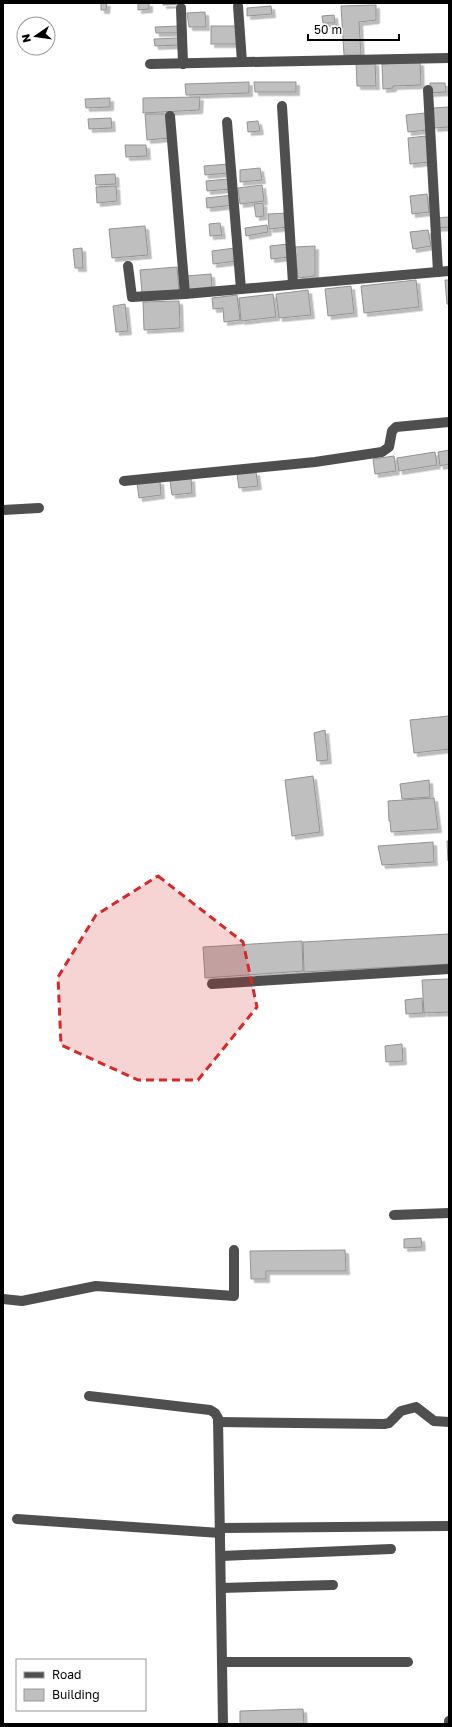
<svg xmlns="http://www.w3.org/2000/svg" width="452" height="1727" font-family="'Golos Text',sans-serif">
  <style>
    .building { fill: #bfbfbf; stroke: #939393; filter: url(#shadow) }
    .lines { fill: none; stroke-linecap: round; stroke-linejoin: round }
    .minor { stroke: #4f4f4f; stroke-width: 10 }
    .marked { fill: #d62828; fill-opacity: 0.2; stroke: #d62828; stroke-width: 3; stroke-dasharray: 8 5; stroke-linejoin: round }
  </style>
  <defs>
    <filter id="shadow"><feDropShadow dx="3.5" dy="3.5" stdDeviation="0" flood-color="#0004"/></filter>
  </defs>
  <rect width="100%" height="100%" fill="#fff"/>
  <g class="building">
    <path d="M 101,3 L 107,3 L 106,10 L 101,10 Z"/>
    <path d="M 138,3 L 149,3 L 149,9 L 138,10 Z"/>
    <path d="M 163,3 L 182,3 L 182,4 L 163,5 Z"/>
    <path d="M 376,5 L 376,20 L 359,22 L 361,55 L 344,55 L 341,6 Z"/>
    <path d="M 271,6 L 272,14 L 247,16 L 247,8 Z"/>
    <path d="M 205,12 L 206,27 L 189,27 L 187,13 Z"/>
    <path d="M 334,15 L 335,23 L 323,23 L 322,16 Z"/>
    <path d="M 180,26 L 181,33 L 156,33 L 155,27 Z"/>
    <rect x="211" y="26" width="28" height="18"/>
    <path d="M 179,38 L 179,45 L 155,46 L 154,39 Z"/>
    <path d="M 356,62 L 375,62 L 376,86 L 357,86 Z"/>
    <path d="M 420,62 L 421,85 L 393,86 L 393,88 L 383,89 L 382,64 Z"/>
    <path d="M 249,82 L 249,93 L 186,95 L 185,84 Z"/>
    <path d="M 254,82 L 296,82 L 296,92 L 255,92 Z"/>
    <path d="M 430,83 L 445,83 L 446,92 L 430,93 Z"/>
    <path d="M 200,97 L 199,110 L 143,113 L 143,98 Z"/>
    <path d="M 110,98 L 110,107 L 86,108 L 85,99 Z"/>
    <path d="M 449,107 L 449,127 L 434,128 L 433,108 Z"/>
    <path d="M 425,113 L 427,130 L 408,132 L 406,115 Z"/>
    <path d="M 145,114 L 168,114 L 169,138 L 147,140 Z"/>
    <path d="M 111,118 L 112,128 L 89,129 L 88,119 Z"/>
    <path d="M 258,121 L 260,131 L 248,132 L 247,122 Z"/>
    <path d="M 426,136 L 429,162 L 410,164 L 408,138 Z"/>
    <path d="M 125,145 L 146,145 L 147,156 L 126,157 Z"/>
    <path d="M 228,164 L 228,173 L 205,175 L 204,166 Z"/>
    <path d="M 260,168 L 262,180 L 240,182 L 240,170 Z"/>
    <path d="M 115,174 L 116,184 L 96,185 L 95,175 Z"/>
    <path d="M 228,179 L 230,189 L 207,191 L 206,181 Z"/>
    <path d="M 262,185 L 264,201 L 240,204 L 238,188 Z"/>
    <path d="M 116,186 L 117,201 L 97,203 L 96,187 Z"/>
    <path d="M 427,194 L 429,212 L 412,214 L 410,196 Z"/>
    <path d="M 233,195 L 234,205 L 207,208 L 206,198 Z"/>
    <path d="M 263,203 L 264,216 L 256,217 L 254,204 Z"/>
    <path d="M 287,213 L 288,227 L 269,229 L 268,214 Z"/>
    <path d="M 449,217 L 449,227 L 436,228 L 435,218 Z"/>
    <path d="M 220,223 L 222,235 L 210,236 L 209,224 Z"/>
    <path d="M 267,225 L 268,232 L 246,236 L 245,228 Z"/>
    <path d="M 145,226 L 148,255 L 112,258 L 109,229 Z"/>
    <path d="M 428,230 L 431,246 L 413,249 L 410,232 Z"/>
    <path d="M 288,244 L 289,257 L 271,259 L 270,246 Z"/>
    <path d="M 315,246 L 315,276 L 298,278 L 295,247 Z"/>
    <path d="M 82,248 L 83,268 L 75,268 L 73,249 Z"/>
    <path d="M 235,248 L 237,261 L 213,264 L 212,251 Z"/>
    <path d="M 177,267 L 179,290 L 142,293 L 140,270 Z"/>
    <path d="M 211,274 L 212,288 L 186,290 L 186,276 Z"/>
    <path d="M 416,280 L 419,307 L 364,313 L 361,286 Z"/>
    <path d="M 445,280 L 449,280 L 449,304 L 447,304 Z"/>
    <path d="M 351,286 L 354,313 L 328,316 L 325,289 Z"/>
    <path d="M 308,290 L 311,315 L 279,318 L 276,294 Z"/>
    <path d="M 273,294 L 276,317 L 241,321 L 239,298 Z"/>
    <path d="M 237,295 L 240,320 L 224,322 L 223,308 L 213,309 L 212,298 Z"/>
    <path d="M 179,301 L 180,328 L 144,330 L 143,302 Z"/>
    <path d="M 125,304 L 128,331 L 116,332 L 113,306 Z"/>
    <path d="M 449,450 L 449,464 L 440,466 L 438,452 Z"/>
    <path d="M 435,452 L 437,465 L 399,471 L 397,458 Z"/>
    <path d="M 394,456 L 396,471 L 375,474 L 373,459 Z"/>
    <path d="M 256,472 L 258,486 L 239,488 L 237,474 Z"/>
    <path d="M 191,478 L 192,493 L 172,495 L 170,481 Z"/>
    <path d="M 160,481 L 161,495 L 139,498 L 137,483 Z"/>
    <path d="M 449,716 L 449,749 L 414,753 L 410,720 Z"/>
    <path d="M 325,730 L 328,760 L 317,761 L 314,733 Z"/>
    <path d="M 313,776 L 320,832 L 292,836 L 285,780 Z"/>
    <path d="M 429,780 L 430,797 L 402,799 L 400,784 Z"/>
    <path d="M 434,798 L 438,829 L 391,832 L 390,821 L 389,821 L 388,801 Z"/>
    <path d="M 447,841 L 449,841 L 449,861 L 448,861 Z"/>
    <path d="M 433,842 L 434,862 L 382,865 L 378,846 Z"/>
    <path d="M 449,934 L 449,964 L 304,972 L 303,942 Z"/>
    <path d="M 302,941 L 303,971 L 205,978 L 203,947 Z"/>
    <path d="M 449,979 L 449,1012 L 424,1013 L 422,980 Z"/>
    <path d="M 422,998 L 423,1013 L 406,1014 L 405,1000 Z"/>
    <path d="M 402,1044 L 403,1061 L 386,1062 L 385,1046 Z"/>
    <path d="M 421,1238 L 422,1247 L 404,1248 L 404,1239 Z"/>
    <path d="M 345,1250 L 346,1271 L 266,1271 L 266,1279 L 251,1279 L 250,1251 Z"/>
    <path d="M 303,1709 L 304,1724 L 240,1724 L 240,1711 Z"/>
  </g>
  <g class="lines">
    <g class="minor">
      <path d="M 238,6 L 242,62"/>
      <path d="M 181,8 L 183,64"/>
      <path d="M 150,64 L 449,58"/>
      <path d="M 428,90 L 438,272"/>
      <path d="M 282,106 L 293,284"/>
      <path d="M 170,116 L 185,294"/>
      <path d="M 227,122 L 241,289"/>
      <path d="M 128,266 L 132,297 L 185,294 L 449,271"/>
      <path d="M 124,481 L 315,462 L 382,452 L 389,447 L 392,431 L 396,427 L 449,422"/>
      <path d="M 3,510 L 39,508"/>
      <path d="M 212,984 L 449,969"/>
      <path d="M 394,1215 L 449,1213"/>
      <path d="M 3,1299 L 22,1301 L 96,1286 L 234,1296 L 234,1250"/>
      <path d="M 89,1396 L 210,1410 L 215,1413 L 218,1418 L 223,1724"/>
      <path d="M 218,1422 L 384,1424 L 389,1423 L 401,1411 L 416,1407 L 434,1421 L 449,1422"/>
      <path d="M 17,1519 L 220,1533"/>
      <path d="M 220,1528 L 449,1526"/>
      <path d="M 221,1556 L 391,1549"/>
      <path d="M 221,1588 L 333,1585"/>
      <path d="M 222,1662 L 408,1662"/>
      <path d="M 449,1724 L 449,1721"/>
    </g>
  </g>
  <path class="marked" d="M 158,876 L 243,942 L 257,1007 L 198,1080 L 138,1080 L 61,1045 L 58,977 L 96,915 Z"/>
  <rect width="452" height="1727" fill="none" stroke="#000000" stroke-width="8"/>
  <rect x="16" y="1659" width="130" height="52" fill="#ffffff" stroke="#999999"/>
  <rect x="24" y="1672" width="20" height="6" fill="#4f4f4f" stroke="#999999"/>
  <text x="52" y="1679" font-size="12" fill="#000000">Road</text>
  <rect x="24" y="1689" width="20" height="12" fill="#bfbfbf" stroke="#999999"/>
  <text x="52" y="1699" font-size="12" fill="#000000">Building</text>
  <g transform="translate(36 36) rotate(257)"><circle r="19" fill="#ffffff" stroke="#999999"/>
  <path d="M0-3L7 15L0 10L-7 15Z" fill="#000000"/>
  <text y="-6" font-size="11" font-weight="bold" text-anchor="middle" fill="#000000">N</text>
  </g>
  <path d="M308 34v6h91v-6" fill="none" stroke="#000000" stroke-width="2"/>
  <text x="314" y="34" font-size="12" fill="#000000" stroke="#ffffff" stroke-width="3" paint-order="stroke">50 m</text>
</svg>
